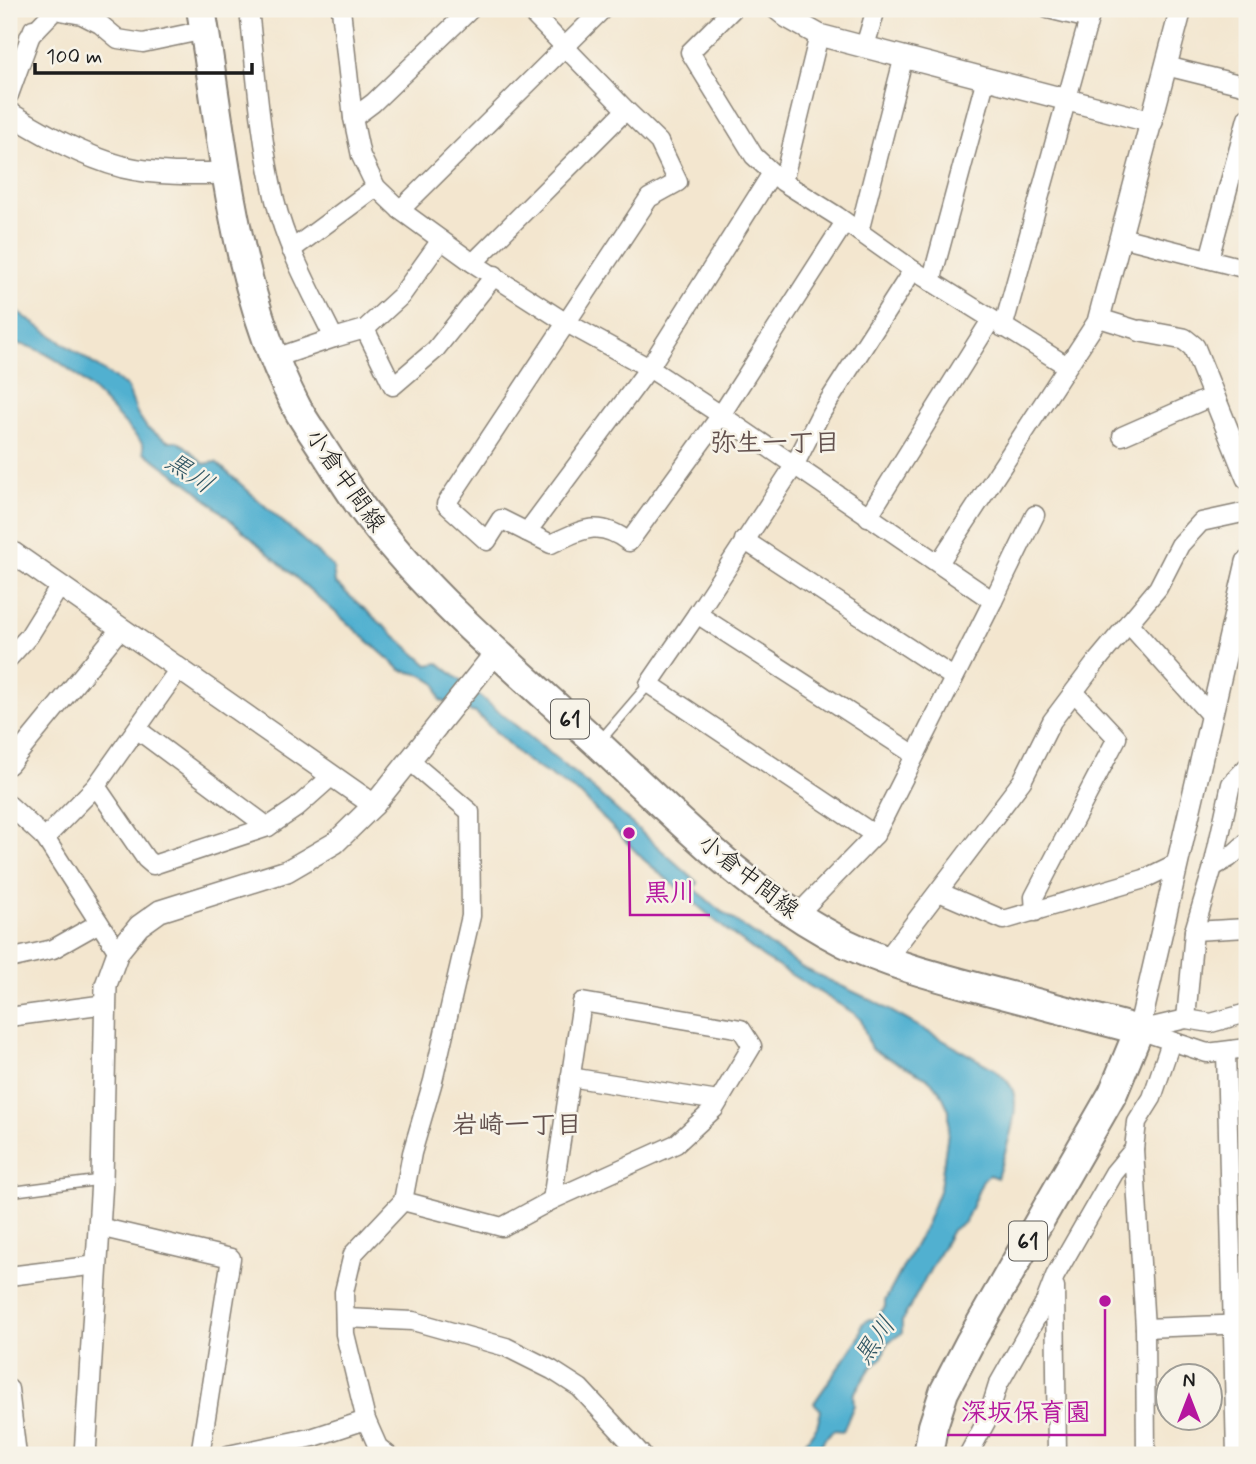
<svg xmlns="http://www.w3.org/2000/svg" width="1256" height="1464" font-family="Mynerve,'Klee One',sans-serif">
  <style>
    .water { fill: #51b0d0; stroke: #366676; stroke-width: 2 }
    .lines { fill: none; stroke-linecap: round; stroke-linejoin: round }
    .service-casing { stroke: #888176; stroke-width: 12 }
    .minor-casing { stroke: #888176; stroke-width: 21 }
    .tertiary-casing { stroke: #888176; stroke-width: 24 }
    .primary-casing { stroke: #888176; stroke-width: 32 }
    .service { stroke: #fff; stroke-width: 9 }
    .minor { stroke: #fff; stroke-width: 18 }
    .tertiary { stroke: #fff; stroke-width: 21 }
    .primary { stroke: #fff; stroke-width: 28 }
    .labels { text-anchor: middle; stroke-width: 5; stroke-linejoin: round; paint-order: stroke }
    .shield { fill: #f7f3e8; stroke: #5e5c59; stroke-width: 2 }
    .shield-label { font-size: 23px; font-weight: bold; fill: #1c1c1c }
    .street-label { font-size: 24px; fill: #1c1c1c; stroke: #f7f3e8 }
    .neighbourhood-label { font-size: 26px; font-weight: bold; fill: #63514e; stroke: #f7f3e8 }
    .water-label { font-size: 26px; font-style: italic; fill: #315764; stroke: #f7f3e8 }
    .leader { fill: none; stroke: #b5179e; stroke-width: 2.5 }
    .callout-dot { fill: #b5179e; stroke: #f7f3e8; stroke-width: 2.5 }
    .callout-label { font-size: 26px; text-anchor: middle; font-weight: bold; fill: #b5179e; stroke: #f7f3e8; stroke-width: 5; stroke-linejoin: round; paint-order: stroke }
  </style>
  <rect width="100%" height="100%" fill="#f7f3e8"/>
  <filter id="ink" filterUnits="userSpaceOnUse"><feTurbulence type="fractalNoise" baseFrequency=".0143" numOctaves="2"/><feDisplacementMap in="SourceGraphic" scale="14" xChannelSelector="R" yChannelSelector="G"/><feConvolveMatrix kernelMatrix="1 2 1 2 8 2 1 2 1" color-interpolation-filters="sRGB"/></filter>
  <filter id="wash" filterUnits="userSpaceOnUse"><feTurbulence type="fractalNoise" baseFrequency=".00686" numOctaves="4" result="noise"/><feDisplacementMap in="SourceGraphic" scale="28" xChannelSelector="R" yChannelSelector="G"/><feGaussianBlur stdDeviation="1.57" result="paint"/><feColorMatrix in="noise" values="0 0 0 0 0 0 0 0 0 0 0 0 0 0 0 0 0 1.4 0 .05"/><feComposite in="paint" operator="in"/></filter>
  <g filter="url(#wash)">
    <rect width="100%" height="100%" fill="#f3e6cf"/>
    <path class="water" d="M 9,306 L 127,387 L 137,413 L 147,428 L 168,441 L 176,441 L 185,446 L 204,464 L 216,462 L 333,567 L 335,583 L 428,665 L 439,663 L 590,786 L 698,883 L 694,888 L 714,906 L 801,967 L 873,1001 L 996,1070 C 1003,1077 1010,1082 1013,1091 C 1021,1112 1003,1157 997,1178 L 989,1175 L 983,1180 L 965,1222 L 952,1230 L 902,1321 L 902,1333 L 887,1343 L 882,1358 L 870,1369 L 853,1395 L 854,1405 L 843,1431 L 834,1430 L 825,1438 L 816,1455 L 800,1455 L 804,1444 L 817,1426 L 821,1410 L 814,1403 L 860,1336 L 862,1324 L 869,1319 L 875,1319 L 885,1307 L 885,1301 L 926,1224 L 940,1188 L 949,1125 L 949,1110 L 939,1089 L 926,1077 L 871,1049 L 861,1020 L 855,1014 L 764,958 L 724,928 L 643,859 L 581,795 L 524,759 L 476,713 L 460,709 L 440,700 L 436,684 L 422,675 L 401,670 L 194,488 L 144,452 L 143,444 C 111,410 61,345 10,343 Z"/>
  </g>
  <g filter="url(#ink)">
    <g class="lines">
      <defs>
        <g id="service">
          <path d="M 600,741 L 649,684"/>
          <path d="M 9,1192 L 100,1180"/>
        </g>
        <g id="minor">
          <path d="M 249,9 C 256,73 260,138 275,200 C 287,249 312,293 334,338 L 365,329 L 401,296 L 441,240"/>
          <path d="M 341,9 L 353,118 L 361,156 L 376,187 L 400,210 L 473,263 L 565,322 L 649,368 L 721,415 L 993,601 L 875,835 L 797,915"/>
          <path d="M 733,9 L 690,52 L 754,156 L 779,179"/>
          <path d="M 1048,9 L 1089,19 L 1092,9"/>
          <path d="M 819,35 L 783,182 L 837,216 L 913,270 L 1067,366"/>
          <path d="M 29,37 L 55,10 L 82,15 L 100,24 L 118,39 L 143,43 L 205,30"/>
          <path d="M 865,46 L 876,9"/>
          <path d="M 1166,66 L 1247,86"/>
          <path d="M 9,95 L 33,29"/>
          <path d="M 353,118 L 373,103 L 471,9"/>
          <path d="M 772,173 L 649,368 L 527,532 L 551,544 C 583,529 599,519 629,542 L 721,415 L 845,222"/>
          <path d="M 400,210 L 603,9"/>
          <path d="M 859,232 L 904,56"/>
          <path d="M 1121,237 L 1247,269"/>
          <path d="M 291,250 L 376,187"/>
          <path d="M 1209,259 L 1247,118"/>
          <path d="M 473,263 L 626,110"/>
          <path d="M 913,270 L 821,413 L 794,466 L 697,614 L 915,755"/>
          <path d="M 931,282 L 986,78"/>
          <path d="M 1003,328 L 1089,19"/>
          <path d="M 365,329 L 393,386 L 435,350 L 495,275"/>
          <path d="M 275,358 L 334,338"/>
          <path d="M 1122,436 L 1213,396"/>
          <path d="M 868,517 L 991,320"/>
          <path d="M 527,532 L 501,519 L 487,541 L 446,504 L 649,198 L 678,182 L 659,142 L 626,110 L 528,9"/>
          <path d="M 744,540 L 953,677"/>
          <path d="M 939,563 L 1099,318 L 1141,331"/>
          <path d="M 993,601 L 1035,515"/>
          <path d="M 697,614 L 649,684 L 875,835"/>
          <path d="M 1128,623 L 1212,717"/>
          <path d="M 9,658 L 29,636 L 60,586"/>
          <path d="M 138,730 L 268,827"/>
          <path d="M 9,765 L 121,628"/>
          <path d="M 96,786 L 146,859 L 153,865 L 268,827 L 296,808 L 332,776"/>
          <path d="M 9,805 L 45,838 L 118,952"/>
          <path d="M 45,838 L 96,786 L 179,669"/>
          <path d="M 1213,867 L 1229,858 L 1247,842"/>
          <path d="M 939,892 L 1004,920 L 1144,879 L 1177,863"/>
          <path d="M 1035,912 L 1034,897 L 1117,738 L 1075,693"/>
          <path d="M 1194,931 L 1247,928"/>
          <path d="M 9,959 L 53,949 L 99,923"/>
          <path d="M 886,960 L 1022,781 L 1052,721 L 1097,661 L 1158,588 L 1180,545 L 1201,522 L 1247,512"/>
          <path d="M 582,1002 L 741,1029 L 752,1046 L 714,1109 L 676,1144 L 552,1200 Z"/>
          <path d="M 9,1017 L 106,1004"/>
          <path d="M 1186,1019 L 1194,931 L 1213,867 L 1231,784 L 1247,767"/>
          <path d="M 1139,1030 L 1207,1053 L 1247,1048"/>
          <path d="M 1139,1030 L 1186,1019 L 1211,1023 L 1247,1013"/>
          <path d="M 1226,1052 L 1236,1455"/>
          <path d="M 570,1077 L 718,1101"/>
          <path d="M 403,1201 L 502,1227 L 552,1200"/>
          <path d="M 99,1227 L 231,1258 L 200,1455"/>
          <path d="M 9,1276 L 97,1265"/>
          <path d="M 1055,1287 L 1057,1455"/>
          <path d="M 345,1318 L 413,1321 L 506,1347 L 552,1370 L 580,1388 L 642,1455"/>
          <path d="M 1145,1328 L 1247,1324"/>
          <path d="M 9,1389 L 17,1455"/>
          <path d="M 228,1455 L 314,1437 L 366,1420"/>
          <path d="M 388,1455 L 378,1447 L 366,1420 L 345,1334 L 344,1292 L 353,1254 L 403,1201 L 412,1153 L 433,1081 L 471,916 L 470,812 L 410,761"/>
          <path d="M 968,1455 L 987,1420 L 998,1385 L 1045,1302 L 1055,1276 L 1114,1173 L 1134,1149"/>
          <path d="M 1146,1455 L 1145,1328 L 1134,1149 L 1137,1122 L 1152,1098 L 1171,1042"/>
        </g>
        <g id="tertiary">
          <path d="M 777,9 L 787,17 L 819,35 L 1152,122"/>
          <path d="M 9,113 C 44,134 82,156 123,167 C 157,175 192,174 226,173"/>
          <path d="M 1099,318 L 1181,9"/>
          <path d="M 1141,331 L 1184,339 L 1194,347 L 1247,478"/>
          <path d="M 9,550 L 374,805"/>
          <path d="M 1139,1030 L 1247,562"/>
          <path d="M 85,1455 L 102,1180 L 106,985 L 118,952 L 139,926 L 160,911 L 287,871 L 335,843 L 374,805 L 497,651"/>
        </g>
        <path id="primary" d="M 201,9 C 224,143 232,284 297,408 C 305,423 316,437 325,452 C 340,475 354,499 371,520 C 437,605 522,674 600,746 C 676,817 751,896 845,943 C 890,965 939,977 987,990 C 1038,1003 1088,1017 1139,1030 L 1113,1093 L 970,1342 L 944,1392 L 933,1426 L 928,1455"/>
      </defs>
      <use href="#service" class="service-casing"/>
      <use href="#minor" class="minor-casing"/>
      <use href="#tertiary" class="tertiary-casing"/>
      <use href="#primary" class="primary-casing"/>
      <use href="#service" class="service"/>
      <use href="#minor" class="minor"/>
      <use href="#tertiary" class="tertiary"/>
      <use href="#primary" class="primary"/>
    </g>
  </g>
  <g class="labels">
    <g class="shield">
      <rect x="551" y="699.5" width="38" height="39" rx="5"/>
      <rect x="1009" y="1221.5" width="38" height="39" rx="5"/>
    </g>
    <g class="shield-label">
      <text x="570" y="727">61</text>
      <text x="1028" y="1249">61</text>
    </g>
    <g class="street-label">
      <text transform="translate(346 480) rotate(55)" y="8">小倉中間線</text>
      <text transform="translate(749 876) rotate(38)" y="8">小倉中間線</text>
    </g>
    <g class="neighbourhood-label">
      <text x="775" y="451">弥生一丁目</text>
      <text x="517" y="1133">岩崎一丁目</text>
    </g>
    <g class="water-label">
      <text transform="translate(190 472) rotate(34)" y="9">黒川</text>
      <text transform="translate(874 1340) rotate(-55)" y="9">黒川</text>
    </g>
  </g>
  <path class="leader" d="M629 833L630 915H710M1105 1301L1105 1435H947"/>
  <g class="callout-dot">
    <circle cx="629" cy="833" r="7"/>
    <circle cx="1105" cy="1301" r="7"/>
  </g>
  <g class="callout-label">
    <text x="670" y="901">黒川</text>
    <text x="1026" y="1421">深坂保育園</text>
  </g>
  <rect width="1256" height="1464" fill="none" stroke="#f7f3e8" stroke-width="35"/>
  <g transform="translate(1189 1397)"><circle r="33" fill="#f7f3e8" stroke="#9f9d96" stroke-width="2"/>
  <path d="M0-5L12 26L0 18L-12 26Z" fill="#b5179e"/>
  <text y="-10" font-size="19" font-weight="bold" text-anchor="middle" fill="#1c1c1c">N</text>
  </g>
  <path d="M35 63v10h217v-10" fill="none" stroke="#1c1c1c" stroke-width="3.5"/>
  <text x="46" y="63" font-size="21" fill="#1c1c1c" stroke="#f7f3e8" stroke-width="5" paint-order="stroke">100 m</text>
</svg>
